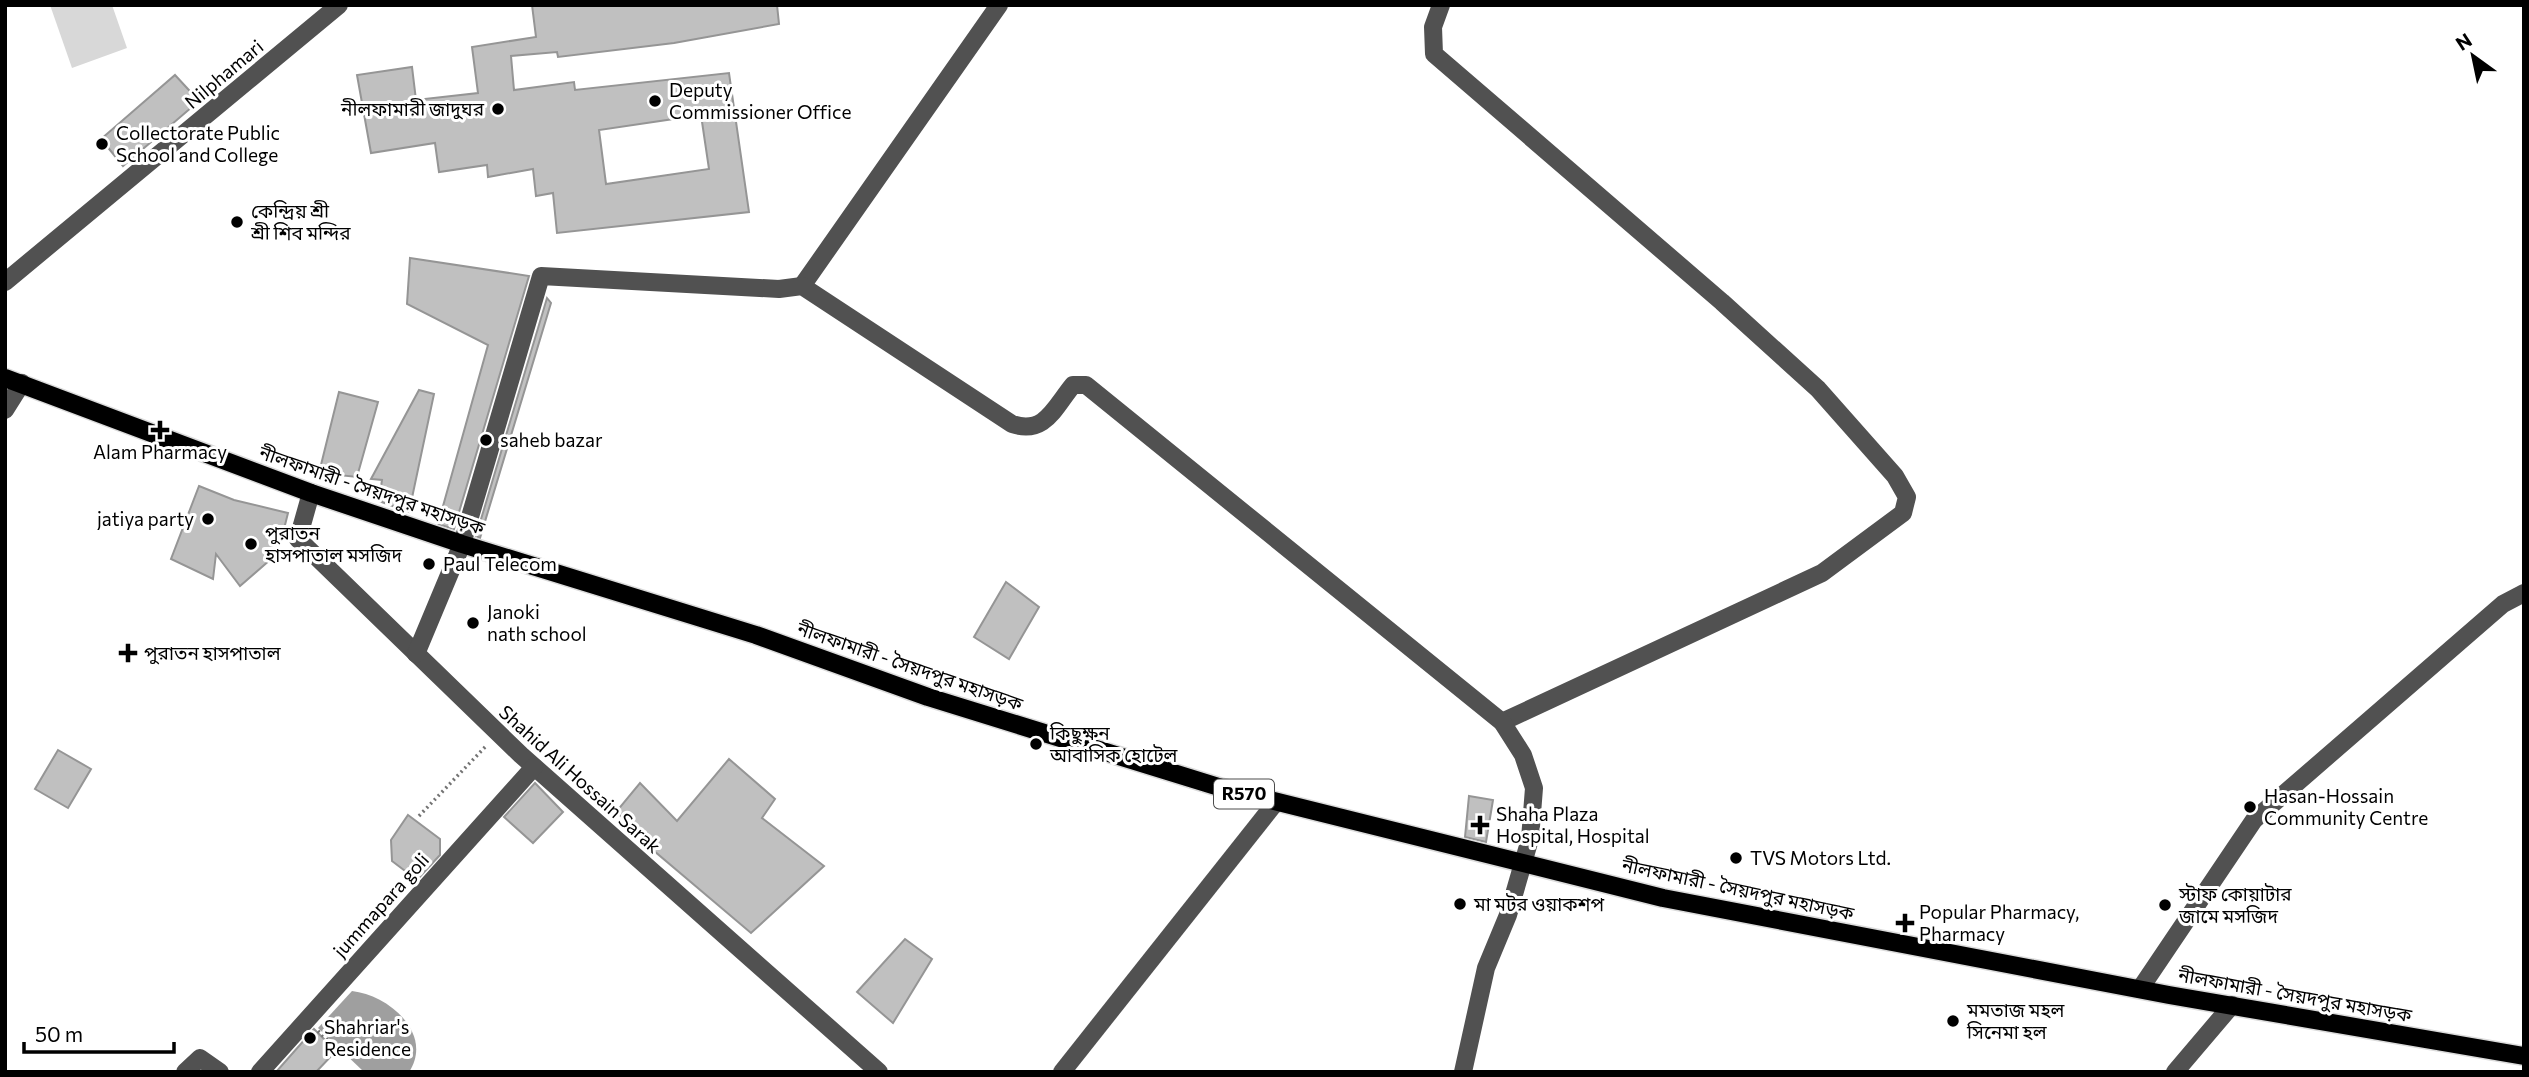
<svg xmlns="http://www.w3.org/2000/svg" width="2529" height="1077" font-family="Commissioner,'Noto Sans Bengali',sans-serif">
  <style>
    .green { fill: #d8d8d8 }
    .water { fill: #9f9f9f }
    .building { fill: #c0c0c0; stroke: #959595; stroke-width: 2; fill-rule: evenodd }
    .lines { fill: none; stroke-linecap: round; stroke-linejoin: round }
    .major-casing { stroke: #dbdbdb; stroke-width: 21 }
    .path { stroke: #737373; stroke-width: 3.5; stroke-dasharray: 2 3.5; stroke-linecap: butt }
    .minor { stroke: #515151; stroke-width: 18 }
    .major { stroke: #000; stroke-width: 18 }
    .poi-dot { fill: #000; stroke: #fff; stroke-width: 2.5 }
    .labels { text-anchor: middle; stroke-width: 6; stroke-linejoin: round; paint-order: stroke }
    .shield { fill: #fff; stroke: #4c4c4c; stroke-width: 2 }
    .shield-label { font-size: 18px; font-weight: bold; fill: #000 }
    .street-label { font-size: 19px; fill: #000; stroke: #fff }
    .poi-label { font-size: 19px; fill: #000; stroke: #fff; text-anchor: start }
  </style>
  <rect width="100%" height="100%" fill="#fff"/>
  <path class="green" d="M 50,5 L 112,5 L 127,48 L 72,68 Z"/>
  <path class="water" d="M 352,991 C 389,995 434,1034 409,1072 L 364,1072 L 318,1028 Z"/>
  <g class="building">
    <path d="M 532,5 L 777,5 L 779,24 L 674,43 L 558,57 L 557,52 L 511,56 L 514,90 L 574,82 L 575,90 L 729,73 L 749,212 L 557,233 L 553,193 L 536,196 L 533,169 L 488,177 L 487,165 L 439,172 L 435,143 L 371,153 L 357,75 L 412,67 L 416,100 L 478,93 L 472,47 L 536,37 ZM 701,115 L 709,169 L 606,184 L 599,130 Z"/>
    <path d="M 175,75 L 199,101 L 123,166 L 101,139 Z"/>
    <path d="M 410,258 L 529,276 L 454,529 L 438,524 L 488,345 L 407,304 Z"/>
    <path d="M 547,298 L 551,303 L 480,538 L 476,536 Z"/>
    <path d="M 419,390 L 434,394 L 409,512 L 379,501 L 382,480 L 371,479 Z"/>
    <path d="M 339,392 L 378,402 L 357,477 L 319,473 Z"/>
    <path d="M 199,486 L 234,500 L 288,513 L 278,553 L 240,586 L 216,554 L 213,579 L 171,559 Z"/>
    <path d="M 1006,582 L 1039,607 L 1009,659 L 974,637 Z"/>
    <path d="M 58,750 L 91,769 L 68,808 L 35,789 Z"/>
    <path d="M 729,759 L 775,799 L 762,818 L 824,866 L 751,933 L 653,850 L 657,845 L 616,812 L 640,783 L 677,821 Z"/>
    <path d="M 535,783 L 563,812 L 533,843 L 504,817 Z"/>
    <path d="M 1469,796 L 1493,800 L 1486,842 L 1465,837 Z"/>
    <path d="M 408,815 L 440,839 L 440,855 L 417,880 L 392,861 L 391,840 Z"/>
    <path d="M 905,939 L 932,959 L 893,1023 L 857,992 Z"/>
    <path d="M 314,1029 L 336,1051 L 316,1072 L 276,1072 Z"/>
  </g>
  <g class="lines">
    <defs>
      <path id="major" d="M 5,378 L 311,493 L 462,544 L 756,635 L 928,697 L 1222,788 L 1663,898 L 2169,995 L 2524,1056"/>
    </defs>
    <use href="#major" class="major-casing"/>
    <g class="path">
      <path d="M 419,816 L 487,745"/>
      <path d="M 318,1031 L 345,1056"/>
    </g>
    <g class="minor">
      <path d="M 1441,5 L 1433,27 L 1434,54 L 1722,302 L 1818,389 L 1895,476 L 1907,497 L 1903,513 L 1822,573 L 1502,722"/>
      <path d="M 5,282 L 339,5"/>
      <path d="M 802,286 L 999,5"/>
      <path d="M 5,410 L 22,383"/>
      <path d="M 311,493 L 298,539 L 521,755 L 879,1072"/>
      <path d="M 416,654 L 462,544 L 541,276 L 779,289 L 802,286 L 1012,424 C 1045,435 1054,408 1073,385 L 1086,385 L 1502,722 L 1523,755 L 1534,788 L 1530,839 L 1508,915 L 1486,968 L 1463,1072"/>
      <path d="M 2140,989 L 2254,820 L 2503,604 L 2524,593"/>
      <path d="M 185,1072 L 200,1058 L 220,1072"/>
      <path d="M 260,1072 L 534,767"/>
      <path d="M 1062,1072 L 1276,802"/>
      <path d="M 2175,1072 L 2232,1005"/>
    </g>
    <use href="#major" class="major"/>
  </g>
  <g class="poi-dot">
    <circle cx="655" cy="101" r="7"/>
    <circle cx="498" cy="109" r="7"/>
    <circle cx="102" cy="144" r="7"/>
    <circle cx="237" cy="222" r="7"/>
    <path d="M156.5 419.5h7v7h7v7h-7v7h-7v-7h-7v-7h7z"/>
    <circle cx="486" cy="440" r="7"/>
    <circle cx="208" cy="519" r="7"/>
    <circle cx="251" cy="544" r="7"/>
    <circle cx="429" cy="564" r="7"/>
    <circle cx="473" cy="623" r="7"/>
    <path d="M124.5 642.5h7v7h7v7h-7v7h-7v-7h-7v-7h7z"/>
    <circle cx="1036" cy="744" r="7"/>
    <circle cx="2250" cy="807" r="7"/>
    <path d="M1476.5 814.5h7v7h7v7h-7v7h-7v-7h-7v-7h7z"/>
    <circle cx="1736" cy="858" r="7"/>
    <circle cx="1460" cy="904" r="7"/>
    <circle cx="2165" cy="905" r="7"/>
    <path d="M1901.5 912.5h7v7h7v7h-7v7h-7v-7h-7v-7h7z"/>
    <circle cx="1953" cy="1021" r="7"/>
    <circle cx="310" cy="1038" r="7"/>
  </g>
  <g class="labels">
    <rect class="shield" x="1214" y="779.5" width="60" height="29" rx="5"/>
    <g class="shield-label">
      <text x="1244" y="800">R570</text>
    </g>
    <g class="street-label">
      <text transform="translate(224 74) rotate(-40)" y="7">Nilphamari</text>
      <text transform="translate(372 490) rotate(19)" y="7">নীলফামারী - সৈয়দপুর মহাসড়ক</text>
      <text transform="translate(910 666) rotate(19)" y="7">নীলফামারী - সৈয়দপুর মহাসড়ক</text>
      <text transform="translate(580 779) rotate(42)" y="7">Shahid Ali Hossain Sarak</text>
      <text transform="translate(1738 889) rotate(12)" y="7">নীলফামারী - সৈয়দপুর মহাসড়ক</text>
      <text transform="translate(381 905) rotate(-48)" y="7">jummapara goli</text>
      <text transform="translate(2295 995) rotate(10)" y="7">নীলফামারী - সৈয়দপুর মহাসড়ক</text>
    </g>
    <g class="poi-label">
      <text x="669" y="97">Deputy<tspan x="669" dy="22">Commissioner Office</tspan></text>
      <text x="484" y="116" text-anchor="end">নীলফামারী জাদুঘর</text>
      <text x="116" y="140">Collectorate Public<tspan x="116" dy="22">School and College</tspan></text>
      <text x="251" y="218">কেন্দ্রিয় শ্রী<tspan x="251" dy="22">শ্রী শিব মন্দির</tspan></text>
      <text x="500" y="447">saheb bazar</text>
      <text x="160" y="459" text-anchor="middle">Alam Pharmacy</text>
      <text x="194" y="526" text-anchor="end">jatiya party</text>
      <text x="265" y="540">পুরাতন<tspan x="265" dy="22">হাসপাতাল মসজিদ</tspan></text>
      <text x="443" y="571">Paul Telecom</text>
      <text x="487" y="619">Janoki<tspan x="487" dy="22">nath school</tspan></text>
      <text x="144" y="660">পুরাতন হাসপাতাল</text>
      <text x="1050" y="740">কিছুক্ষন<tspan x="1050" dy="22">আবাসিক হোটেল</tspan></text>
      <text x="2264" y="803">Hasan-Hossain<tspan x="2264" dy="22">Community Centre</tspan></text>
      <text x="1496" y="821">Shaha Plaza<tspan x="1496" dy="22">Hospital, Hospital</tspan></text>
      <text x="1750" y="865">TVS Motors Ltd.</text>
      <text x="2179" y="901">স্টাফ কোয়াটার<tspan x="2179" dy="22">জামে মসজিদ</tspan></text>
      <text x="1474" y="911">মা মটর ওয়াকশপ</text>
      <text x="1919" y="919">Popular Pharmacy,<tspan x="1919" dy="22">Pharmacy</tspan></text>
      <text x="1967" y="1017">মমতাজ মহল<tspan x="1967" dy="22">সিনেমা হল</tspan></text>
      <text x="324" y="1034">Shahriar's<tspan x="324" dy="22">Residence</tspan></text>
    </g>
  </g>
  <rect width="2529" height="1077" fill="none" stroke="#000000" stroke-width="14"/>
  <g transform="translate(2473 56) rotate(327)" stroke="#ffffff" stroke-width="5" paint-order="stroke">
  <path d="M0-5L12 26L0 18L-12 26Z" fill="#000000"/>
  <text y="-10" font-size="19" font-weight="bold" text-anchor="middle" fill="#000000">N</text>
  </g>
  <path d="M24 1042v10h150v-10" fill="none" stroke="#000000" stroke-width="3.5"/>
  <text x="35" y="1042" font-size="21" fill="#000000" stroke="#ffffff" stroke-width="5" paint-order="stroke">50 m</text>
</svg>
